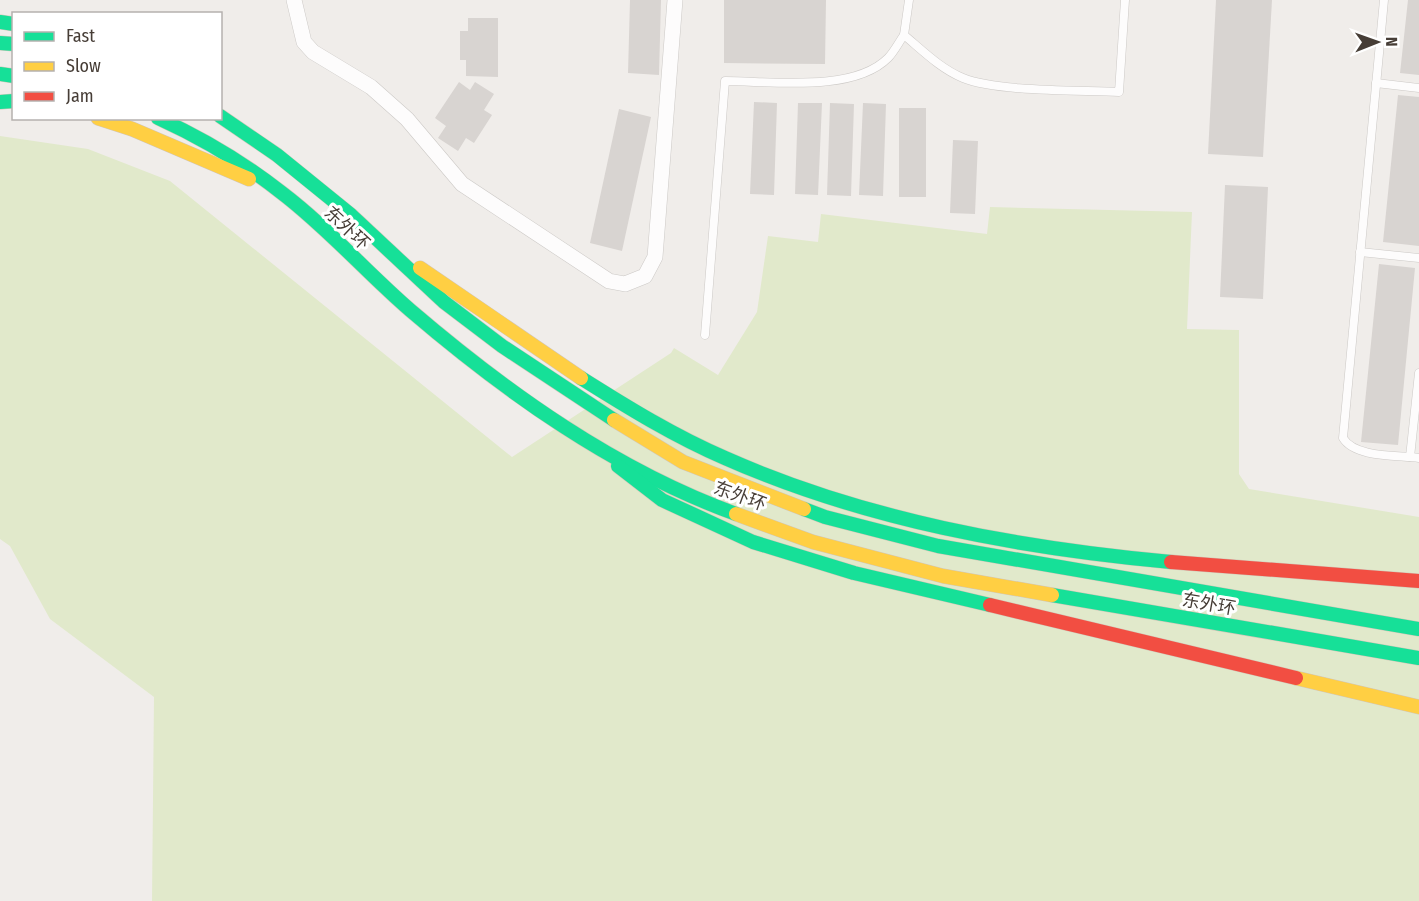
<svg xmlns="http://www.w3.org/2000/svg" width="1419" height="901" font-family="'Fira Sans Condensed','Noto Sans SC',sans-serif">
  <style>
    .green { fill: #e1e9cb }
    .building { fill: #d8d4d1 }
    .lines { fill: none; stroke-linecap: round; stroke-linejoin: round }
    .lane-casing { stroke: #ccc9c6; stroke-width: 9 }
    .street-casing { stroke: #ccc9c6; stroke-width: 16 }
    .fast-casing { stroke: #d2c6b8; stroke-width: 15 }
    .slow-casing { stroke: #d2c6b8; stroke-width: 15 }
    .jam-casing { stroke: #d2c6b8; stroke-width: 15 }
    .lane { stroke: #fdfcfc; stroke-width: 8 }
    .street { stroke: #fdfcfc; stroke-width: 15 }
    .fast { stroke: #16e098; stroke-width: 14 }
    .slow { stroke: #ffcf43; stroke-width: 14 }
    .jam { stroke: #f24e42; stroke-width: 14 }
    .labels { text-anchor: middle; stroke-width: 6; stroke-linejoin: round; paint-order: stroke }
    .street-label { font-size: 18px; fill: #463d36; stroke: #fff }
  </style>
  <rect width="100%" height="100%" fill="#f0edea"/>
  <path class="green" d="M 0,136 L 88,149 L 170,181 L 512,457 L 671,353 L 674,348 L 718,375 L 757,312 L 768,236 L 818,242 L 821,214 L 987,234 L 990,207 L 1192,212 L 1187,329 L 1239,330 L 1239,474 L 1249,489 L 1419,517 L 1419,901 L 152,901 L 154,697 L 50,619 L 10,546 L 0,539 Z"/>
  <g class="building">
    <path d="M 630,0 L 661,0 L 659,75 L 628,73 Z"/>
    <path d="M 724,0 L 826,0 L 825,64 L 724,63 Z"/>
    <path d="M 1216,0 L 1272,0 L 1263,157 L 1208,154 Z"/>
    <path d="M 1408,0 L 1419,0 L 1419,75 L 1400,73 Z"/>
    <path d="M 468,18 L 498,18 L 498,77 L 466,76 L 466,60 L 460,60 L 460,31 L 468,31 Z"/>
    <path d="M 459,82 L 470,90 L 475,82 L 494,94 L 484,110 L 492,115 L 474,143 L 466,138 L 458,151 L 438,138 L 446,126 L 435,118 Z"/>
    <path d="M 1398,95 L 1419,97 L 1419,246 L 1383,242 Z"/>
    <path d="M 754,102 L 777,103 L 774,195 L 750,194 Z"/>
    <path d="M 798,103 L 822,103 L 818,195 L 795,194 Z"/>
    <path d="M 830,103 L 854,104 L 851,196 L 827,195 Z"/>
    <path d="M 863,103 L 886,104 L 883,196 L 859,195 Z"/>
    <rect x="899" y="108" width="27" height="89"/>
    <path d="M 619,109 L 651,117 L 622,251 L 590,243 Z"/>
    <path d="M 953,140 L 978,141 L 975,214 L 950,213 Z"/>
    <path d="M 1225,185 L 1268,187 L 1263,299 L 1220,297 Z"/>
    <path d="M 1379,264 L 1415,268 L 1398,445 L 1361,442 Z"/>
  </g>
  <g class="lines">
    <defs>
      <g id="lane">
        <path d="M 909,0 L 904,35 C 923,51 941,69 963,78 C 998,92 1079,90 1119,92 L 1125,0"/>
        <path d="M 1384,0 L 1343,438 C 1355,458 1398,455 1419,458"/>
        <path d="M 1376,83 L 1419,88"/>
        <path d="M 1360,252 L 1419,258"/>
        <path d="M 705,335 L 725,81 C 771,81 853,93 888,58 C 894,52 899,42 904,35"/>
        <path d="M 1410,457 L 1419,373"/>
      </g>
      <path id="street" d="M 294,0 L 304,42 L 313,52 L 371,87 L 407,119 L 462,184 L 609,281 L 625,284 L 645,276 L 655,257 L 675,0"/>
      <g id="fast">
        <path d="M 0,22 L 14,24"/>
        <path d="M 0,43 L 14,44"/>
        <path d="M 0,74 L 14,76"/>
        <path d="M 0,102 L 14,101"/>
        <path d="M 220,116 L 277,155 L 351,215 L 444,302 L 502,346 L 614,420"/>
        <path d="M 158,118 C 202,138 244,163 282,193 C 328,228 366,272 410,310 C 507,393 615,470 736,514"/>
        <path d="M 581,378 C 627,407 674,436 725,458 C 865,520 1019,548 1171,562"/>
        <path d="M 618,466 L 662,500 L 753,542 L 854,573 L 990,605"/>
        <path d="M 804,509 L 825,517 L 938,546 L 1419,629"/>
        <path d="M 1052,595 L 1419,658"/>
      </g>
      <g id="slow">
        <path d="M 98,118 L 132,129 L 249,179"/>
        <path d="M 420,268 L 581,378"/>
        <path d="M 614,420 L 683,462 L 804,509"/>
        <path d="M 736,514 L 813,542 L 943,576 L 1052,595"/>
        <path d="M 1296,678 L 1419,707"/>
      </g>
      <g id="jam">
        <path d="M 1171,562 L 1419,581"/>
        <path d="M 990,605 L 1296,678"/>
      </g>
    </defs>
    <use href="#lane" class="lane-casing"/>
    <use href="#street" class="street-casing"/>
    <use href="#fast" class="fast-casing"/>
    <use href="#slow" class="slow-casing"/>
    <use href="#jam" class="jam-casing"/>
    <use href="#lane" class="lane"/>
    <use href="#street" class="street"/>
    <use href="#fast" class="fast"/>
    <use href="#slow" class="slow"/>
    <use href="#jam" class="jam"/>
  </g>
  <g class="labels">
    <g class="street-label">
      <text transform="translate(347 228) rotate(43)" y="6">东外环</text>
      <text transform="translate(740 496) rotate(20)" y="6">东外环</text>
      <text transform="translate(1209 604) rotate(10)" y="6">东外环</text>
    </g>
  </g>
  <rect x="12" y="12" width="210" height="108" fill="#ffffff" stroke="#b5b1af" stroke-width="1.5"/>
  <rect x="24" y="32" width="30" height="9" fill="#16e098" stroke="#b5b1af" stroke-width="1.5"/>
  <text x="66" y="42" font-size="18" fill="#463d36">Fast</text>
  <rect x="24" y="62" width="30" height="9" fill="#ffcf43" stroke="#b5b1af" stroke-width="1.5"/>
  <text x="66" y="72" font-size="18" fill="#463d36">Slow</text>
  <rect x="24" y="92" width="30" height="9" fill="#f24e42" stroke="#b5b1af" stroke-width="1.5"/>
  <text x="66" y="102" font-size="18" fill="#463d36">Jam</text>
  <g transform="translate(1377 42) rotate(89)" stroke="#ffffff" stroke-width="4.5" paint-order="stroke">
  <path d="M0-4.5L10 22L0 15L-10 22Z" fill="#463d36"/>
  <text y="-9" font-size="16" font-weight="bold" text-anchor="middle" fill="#463d36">N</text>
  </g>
</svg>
